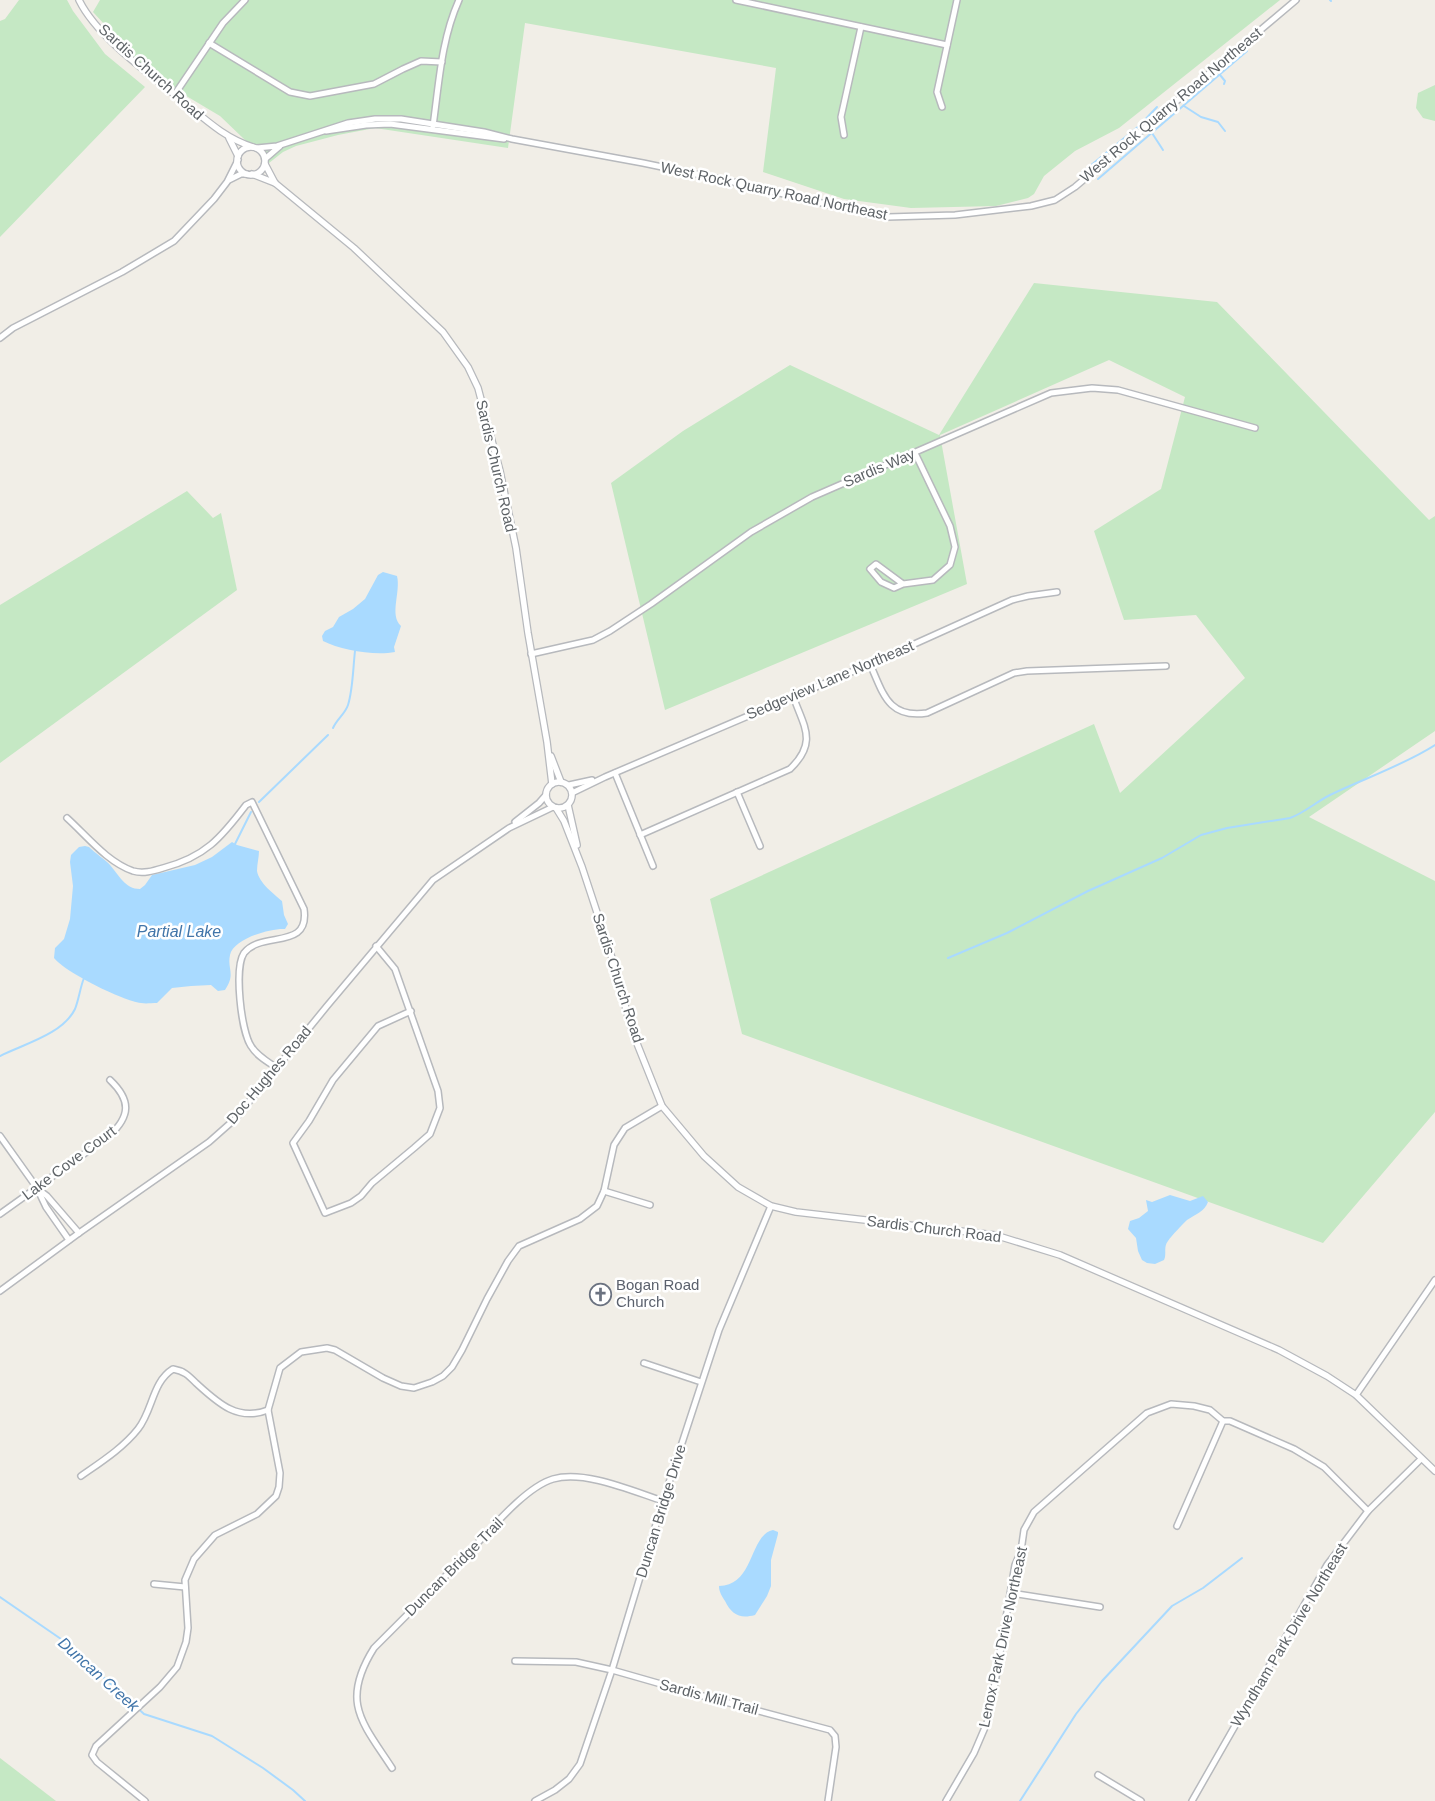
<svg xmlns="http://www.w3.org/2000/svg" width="1435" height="1801" font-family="Arial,sans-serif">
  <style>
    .green { fill: #c5e8c4 }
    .water { fill: #a9daff }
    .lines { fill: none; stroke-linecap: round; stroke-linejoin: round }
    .stream { stroke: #a9daff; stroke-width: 2 }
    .minor-casing { stroke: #b7b9bd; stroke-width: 8 }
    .tertiary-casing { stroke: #b7b9bd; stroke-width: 8 }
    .minor { stroke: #fff; stroke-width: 5 }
    .tertiary { stroke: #fff; stroke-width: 5.5 }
    .labels { text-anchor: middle; stroke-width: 5; stroke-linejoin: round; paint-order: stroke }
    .street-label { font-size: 15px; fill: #5e6367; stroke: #fff }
    .worship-label { font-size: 15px; fill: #5b616d; stroke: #fff; text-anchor: start }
    .water-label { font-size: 16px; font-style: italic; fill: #4175a9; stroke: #fff }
  </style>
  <rect width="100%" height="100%" fill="#f1eee7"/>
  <g class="green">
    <path d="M 19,0 L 67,0 L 73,11 L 105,54 L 145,87 L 0,237 L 0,21 L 5,19 Z"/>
    <path d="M 100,0 L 1280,0 L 1119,128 L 1075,151 L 1044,176 L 1034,194 L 1028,198 L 996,206 L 911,208 L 844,199 L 763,172 L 776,68 L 525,23 L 508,148 L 375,128 L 338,135 L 296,146 L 283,152 L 269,163 L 220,116 L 151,75 L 93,12 Z"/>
    <path d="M 1435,85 L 1435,121 L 1423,118 L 1416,108 L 1418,93 Z"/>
    <path d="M 1034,283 L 1217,302 L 1429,520 L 1435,516 L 1435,731 L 1309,817 L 1435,881 L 1435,1112 L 1323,1243 L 742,1034 L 710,899 L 1094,724 L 1120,793 L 1245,678 L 1196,615 L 1124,620 L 1094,531 L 1161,489 L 1185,397 L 1109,360 L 940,435 L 967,584 L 665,710 L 611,483 L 683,431 L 790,365 L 939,435 Z"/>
    <path d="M 187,491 L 213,518 L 221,513 L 237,590 L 0,763 L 0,605 Z"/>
    <path d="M 0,1758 L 56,1801 L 0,1801 Z"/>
  </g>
  <g class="water">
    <path d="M 383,572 L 397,576 C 401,592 389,615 401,626 L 394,647 L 395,652 C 374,656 341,650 323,641 L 322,636 L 325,631 L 333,627 L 339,617 L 353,609 L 365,599 L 378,575 Z"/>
    <path d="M 232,842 L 237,845 L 259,851 C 259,857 257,864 257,871 C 259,883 274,894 282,901 L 284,915 L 288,924 L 285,929 C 270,928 233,939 230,955 C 227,970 236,973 225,990 L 218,991 L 211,985 L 191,986 L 172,988 L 157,1003 C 151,1003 146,1004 141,1003 C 123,1001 65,972 54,958 L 55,948 L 64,939 L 70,919 L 73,886 L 70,862 L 71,855 L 79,847 L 85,846 L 89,847 C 95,853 106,860 110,865 C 119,875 125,889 140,889 L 145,885 L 152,875 L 195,865 L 212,857 Z"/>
    <path d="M 1170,1195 L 1190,1201 L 1203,1196 L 1208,1202 C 1204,1212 1196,1214 1187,1220 C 1182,1225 1172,1235 1168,1241 C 1163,1247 1167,1254 1164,1260 L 1155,1264 L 1147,1263 L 1142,1260 L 1138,1251 L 1136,1238 L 1128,1229 L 1130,1221 L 1139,1218 L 1148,1211 L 1146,1200 L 1152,1202 Z"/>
    <path d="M 773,1530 L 778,1532 L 778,1534 L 771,1560 L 771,1586 L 767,1596 L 755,1615 C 740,1619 732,1615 725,1601 C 722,1596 719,1592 719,1586 C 755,1585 749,1535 773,1530 Z"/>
  </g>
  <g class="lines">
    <g class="stream">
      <path d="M 1330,0 L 1331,1"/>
      <path d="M 1220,75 L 1225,81 L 1224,84"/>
      <path d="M 1184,106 L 1201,117 L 1218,122 L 1225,131"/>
      <path d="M 1152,133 L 1163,150"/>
      <path d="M 1079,175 L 1139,126 L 1157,107"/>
      <path d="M 1098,179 L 1247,51"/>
      <path d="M 333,728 C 337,719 345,714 348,705 C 353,689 353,668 355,651"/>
      <path d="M 259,802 L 328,735"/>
      <path d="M 235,844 L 251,812"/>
      <path d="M 948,958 L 1007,933 L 1088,891 L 1162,858 L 1201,835 L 1227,828 L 1290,818 C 1304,813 1316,802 1330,795 C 1365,778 1402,766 1435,745"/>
      <path d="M 0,1056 C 24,1044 63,1034 75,1009 C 79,999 80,988 84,978"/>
      <path d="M 0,1597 L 61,1639 L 144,1714 L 212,1736 L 263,1768 L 293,1790 L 305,1801"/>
      <path d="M 1020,1801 L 1076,1714 L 1102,1681 L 1172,1606 L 1203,1588 L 1242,1558"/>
    </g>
    <defs>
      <g id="minor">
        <path d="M 736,0 L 947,45"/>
        <path d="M 209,43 L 290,92 L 310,96 L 374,84 L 403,69 L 421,61 L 442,62"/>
        <path d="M 175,94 L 223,23 L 245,0"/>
        <path d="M 942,107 L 937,92 L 957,0"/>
        <path d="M 433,126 C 439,84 441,40 459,0"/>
        <path d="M 326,131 L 366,125 L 390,124 L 504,139"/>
        <path d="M 844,135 L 841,117 L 861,27"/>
        <path d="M 257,148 L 277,146 L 348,123 L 375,119 L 401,119 L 484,132 L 512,139 L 643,163 L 729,181 L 864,213 L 888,217 L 955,215 L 1031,206 L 1055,200 L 1075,187 L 1296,0"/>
        <path d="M 265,159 L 280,146"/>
        <path d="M 229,180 L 241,174 L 247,174"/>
        <path d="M 0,338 L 13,328 L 122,272 L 174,241 L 214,199 L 227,182 L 238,160"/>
        <path d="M 903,584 L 894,588 L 881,582 L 870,569 L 876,564 L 903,584 L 933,580 L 950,565 L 955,547 L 950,526 L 915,453"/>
        <path d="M 531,654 L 593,640 L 610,631 L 651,604 L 751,532 L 812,497 L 1051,393 L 1092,388 L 1118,390 L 1255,428"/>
        <path d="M 870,664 C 883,693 888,719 927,713 L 1014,673 L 1027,671 L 1166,666"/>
        <path d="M 615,773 L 653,866"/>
        <path d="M 569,785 L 592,780"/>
        <path d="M 737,792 L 760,846"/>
        <path d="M 572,793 L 605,777 L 870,664 L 1012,600 L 1028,596 L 1057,592"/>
        <path d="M 67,818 C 87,836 107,862 133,871 C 143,874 153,871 163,868 C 205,857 221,838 246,805 L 252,802 L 304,909 C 310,951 262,930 244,953 C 234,968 241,1031 251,1046 C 257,1056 268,1062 277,1068"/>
        <path d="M 515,822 L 539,803 L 546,795"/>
        <path d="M 640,835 L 790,769 C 818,742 804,727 793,696"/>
        <path d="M 376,946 L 395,969 L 438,1091 L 440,1108 L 430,1134 L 414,1148 L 372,1183 L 361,1196 L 351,1203 L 325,1213 L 293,1143 L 309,1121 L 333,1080 L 378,1026 L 411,1011"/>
        <path d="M 0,1136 L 37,1188 L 46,1207 L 69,1240"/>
        <path d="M 39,1190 L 47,1196 L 79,1233"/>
        <path d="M 604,1191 L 650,1205"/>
        <path d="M 0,1214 L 109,1136 C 131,1116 131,1100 110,1080"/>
        <path d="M 0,1291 L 79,1233 L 209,1142 L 235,1119 L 327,1006 L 433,880 L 509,828 L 553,807"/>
        <path d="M 644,1363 L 701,1382"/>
        <path d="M 1356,1395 L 1435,1280"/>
        <path d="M 81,1476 C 101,1462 123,1448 138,1429 C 153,1410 152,1382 173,1369 C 184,1371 188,1375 196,1383 C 217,1402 237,1422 268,1410"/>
        <path d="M 1177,1526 L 1223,1421"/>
        <path d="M 154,1584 L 185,1587"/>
        <path d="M 1011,1593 L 1100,1607"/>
        <path d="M 515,1661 L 576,1662 L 612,1670 L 703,1696 L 830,1730 L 835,1736 L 836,1747 L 828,1801"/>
        <path d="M 392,1768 C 362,1722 340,1702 374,1648 C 407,1615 440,1582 473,1548 C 492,1528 526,1487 553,1479 C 585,1470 632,1491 663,1501"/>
        <path d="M 1098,1775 L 1141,1801"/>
        <path d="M 145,1801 L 97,1762 L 92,1755 L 96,1746 L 160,1687 L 177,1667 L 186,1642 L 188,1628 L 185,1580 L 194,1559 L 215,1535 L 257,1514 L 276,1496 L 279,1487 L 280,1473 L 268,1410 L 280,1368 L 301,1352 L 327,1348 L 335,1350 L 383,1378 L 401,1386 L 414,1388 L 432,1382 L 443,1376 L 452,1367 L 462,1350 L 487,1299 L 508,1261 L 519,1246 L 580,1219 L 597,1206 L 604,1191 L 614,1145 L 625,1128 L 662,1106"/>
        <path d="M 535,1801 L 555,1790 L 569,1779 L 580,1764 L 612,1670 L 663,1501 L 719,1330 L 771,1206"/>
        <path d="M 946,1801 L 974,1753 L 989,1718 L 1015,1565 L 1021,1551 L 1024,1530 L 1034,1512 L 1147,1413 L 1171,1404 L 1194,1406 L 1210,1410 L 1223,1421 L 1230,1421 L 1294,1449 L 1324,1467 L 1368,1511"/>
        <path d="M 1192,1801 L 1327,1565 L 1368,1511 L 1421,1459"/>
      </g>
      <g id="tertiary">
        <path d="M 79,0 C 96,35 144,70 174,94 C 200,114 221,137 253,147"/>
        <path d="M 229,138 L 238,156"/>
        <circle cx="251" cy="161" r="14"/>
        <path d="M 265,164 L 275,183 L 354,248 L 443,332 L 468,367 L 478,388 L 500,471 L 516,548 L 528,633 L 547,742 L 552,784"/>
        <path d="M 252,174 L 275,183"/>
        <path d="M 551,756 L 561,782"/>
        <circle cx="559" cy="795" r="13"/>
        <path d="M 568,805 L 577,845"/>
        <path d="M 556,808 L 564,821 L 582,867 L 613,961 L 632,1031 L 662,1106 L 704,1156 L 738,1187 L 771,1206 L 796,1212 L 995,1235 L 1060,1255 L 1279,1350 L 1327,1376 L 1356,1395 L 1435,1471"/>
      </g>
    </defs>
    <use href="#minor" class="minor-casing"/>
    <use href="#tertiary" class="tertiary-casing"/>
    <use href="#minor" class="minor"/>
    <use href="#tertiary" class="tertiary"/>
  </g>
  <defs>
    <symbol id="church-ring" viewBox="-11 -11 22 22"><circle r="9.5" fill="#fff" stroke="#6b7280" stroke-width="1.5"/><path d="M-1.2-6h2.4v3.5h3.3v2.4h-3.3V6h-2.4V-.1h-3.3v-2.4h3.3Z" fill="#6b7280"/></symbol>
  </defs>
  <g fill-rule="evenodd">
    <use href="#church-ring" x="588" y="1282" width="25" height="25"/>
  </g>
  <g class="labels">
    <g class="street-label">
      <text transform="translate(151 72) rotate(42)" y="5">Sardis Church Road</text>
      <text transform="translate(1171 105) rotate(-40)" y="5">West Rock Quarry Road Northeast</text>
      <text transform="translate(774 191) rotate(12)" y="5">West Rock Quarry Road Northeast</text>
      <text transform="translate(496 466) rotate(77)" y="5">Sardis Church Road</text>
      <text transform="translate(879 468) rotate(-23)" y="5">Sardis Way</text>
      <text transform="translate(830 680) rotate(-23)" y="5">Sedgeview Lane Northeast</text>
      <text transform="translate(618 978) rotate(72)" y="5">Sardis Church Road</text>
      <text transform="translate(269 1075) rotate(-50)" y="5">Doc Hughes Road</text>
      <text transform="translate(69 1163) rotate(-37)" y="5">Lake Cove Court</text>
      <text transform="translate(934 1229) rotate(7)" y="5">Sardis Church Road</text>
      <text transform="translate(661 1511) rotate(-73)" y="5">Duncan Bridge Drive</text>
      <text transform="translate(454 1567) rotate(-45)" y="5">Duncan Bridge Trail</text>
      <text transform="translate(1289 1635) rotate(-59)" y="5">Wyndham Park Drive Northeast</text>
      <text transform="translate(1003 1637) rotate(-78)" y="5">Lenox Park Drive Northeast</text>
      <text transform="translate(709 1697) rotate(15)" y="5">Sardis Mill Trail</text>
    </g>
    <g class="worship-label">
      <text x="616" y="1290">Bogan Road<tspan x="616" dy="17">Church</tspan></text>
    </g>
    <g class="water-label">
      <text x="179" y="937">Partial Lake</text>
      <text transform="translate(99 1674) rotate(42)" y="6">Duncan Creek</text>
    </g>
  </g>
</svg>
